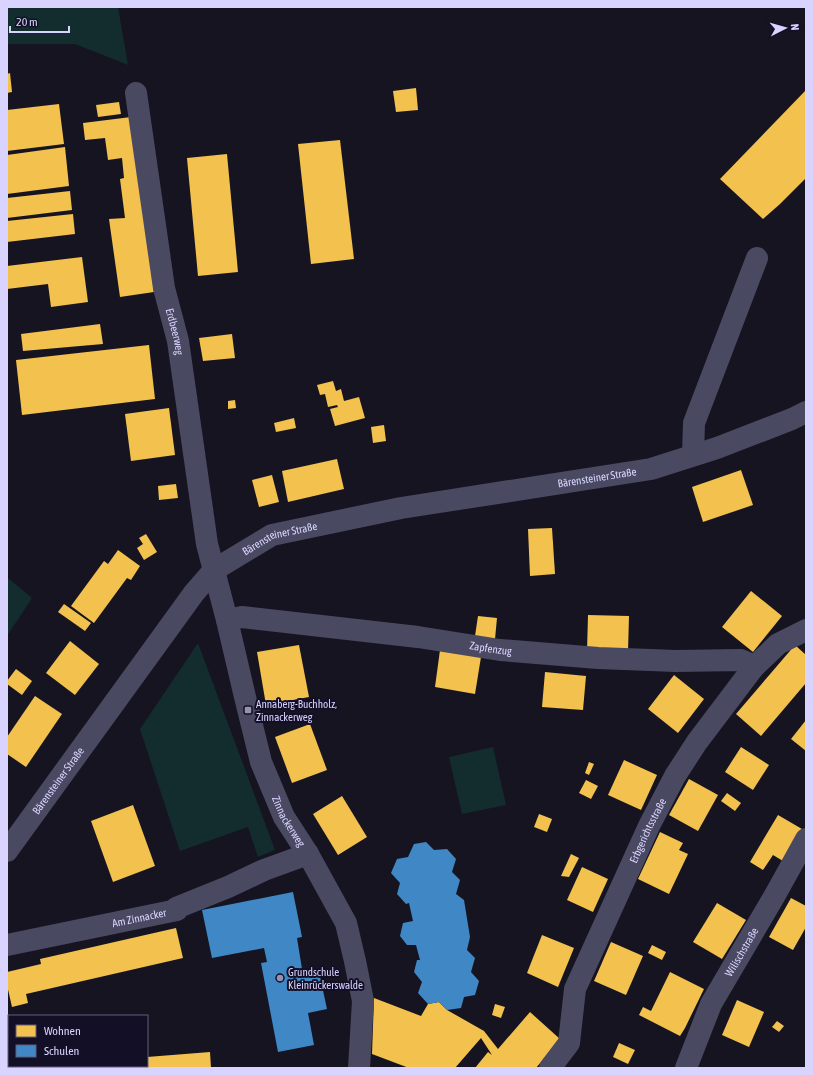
<svg xmlns="http://www.w3.org/2000/svg" width="813" height="1075" font-family="'Asap Condensed',sans-serif">
  <style>
    .green { fill: #132c2d }
    .homes { fill: #f2c14e }
    .schools { fill: #3f88c5 }
    .lines { fill: none; stroke-linecap: round; stroke-linejoin: round }
    .minor { stroke: #4a4962; stroke-width: 22 }
    .poi-dot { fill: #9591b1; stroke: #130f26; stroke-width: 1.5 }
    .labels { text-anchor: middle; stroke-width: 4; stroke-linejoin: round; paint-order: stroke }
    .street-label { font-size: 11px; fill: #d9d4ff; stroke: #130f26 }
    .poi-label { font-size: 11px; fill: #d9d4ff; stroke: #130f26; text-anchor: start }
  </style>
  <rect width="100%" height="100%" fill="#161421"/>
  <g class="green">
    <path d="M 7,7 L 118,7 L 128,65 L 75,44 L 7,44 Z"/>
    <path d="M 7,579 L 9,579 L 32,598 L 7,636 Z"/>
    <path d="M 198,643 L 275,850 L 258,857 L 248,827 L 180,851 L 140,729 Z"/>
    <path d="M 493,747 L 506,805 L 462,814 L 449,757 Z"/>
  </g>
  <g class="homes">
    <path d="M 10,73 L 12,92 L 7,93 L 7,74 Z"/>
    <path d="M 416,88 L 418,110 L 396,112 L 393,91 Z"/>
    <path d="M 806,90 L 806,178 L 780,204 L 763,219 L 720,179 Z"/>
    <path d="M 119,102 L 121,114 L 98,117 L 96,105 Z"/>
    <path d="M 59,104 L 64,144 L 7,151 L 7,110 Z"/>
    <path d="M 131,117 L 154,292 L 120,297 L 109,219 L 125,218 L 120,179 L 124,178 L 122,158 L 108,160 L 105,138 L 85,140 L 83,123 Z"/>
    <path d="M 340,140 L 354,259 L 311,264 L 298,144 Z"/>
    <path d="M 65,147 L 69,186 L 7,194 L 7,155 Z"/>
    <path d="M 227,154 L 238,272 L 198,276 L 187,158 Z"/>
    <path d="M 70,191 L 72,210 L 7,218 L 7,198 Z"/>
    <path d="M 73,214 L 75,234 L 7,242 L 7,221 Z"/>
    <path d="M 82,257 L 88,302 L 51,307 L 48,284 L 7,289 L 7,266 Z"/>
    <path d="M 100,324 L 103,344 L 23,351 L 21,334 Z"/>
    <path d="M 232,334 L 235,358 L 203,361 L 199,338 Z"/>
    <path d="M 149,345 L 155,399 L 22,415 L 16,360 Z"/>
    <path d="M 333,381 L 336,391 L 341,389 L 344,401 L 359,397 L 365,418 L 335,426 L 330,409 L 338,407 L 337,405 L 328,407 L 325,394 L 320,395 L 317,385 Z"/>
    <path d="M 235,400 L 236,408 L 228,409 L 228,401 Z"/>
    <path d="M 169,408 L 175,455 L 131,461 L 125,414 Z"/>
    <path d="M 294,418 L 296,428 L 276,432 L 274,423 Z"/>
    <path d="M 384,425 L 386,441 L 373,443 L 371,427 Z"/>
    <path d="M 337,459 L 344,489 L 288,502 L 282,471 Z"/>
    <path d="M 741,470 L 753,505 L 703,522 L 692,487 Z"/>
    <path d="M 272,475 L 279,502 L 259,507 L 252,480 Z"/>
    <path d="M 176,484 L 178,498 L 159,500 L 158,486 Z"/>
    <path d="M 552,528 L 555,574 L 530,576 L 528,529 Z"/>
    <path d="M 146,534 L 157,552 L 144,560 L 137,548 L 143,544 L 139,538 Z"/>
    <path d="M 118,550 L 140,566 L 131,580 L 127,578 L 94,623 L 71,606 L 104,561 L 108,564 Z"/>
    <path d="M 751,591 L 782,616 L 753,652 L 722,627 Z"/>
    <path d="M 64,604 L 91,623 L 85,631 L 58,612 Z"/>
    <path d="M 588,615 L 629,616 L 628,652 L 587,651 Z"/>
    <path d="M 478,616 L 497,618 L 495,639 L 475,636 Z"/>
    <path d="M 70,641 L 99,664 L 75,695 L 46,673 Z"/>
    <path d="M 299,645 L 309,697 L 266,705 L 257,652 Z"/>
    <path d="M 795,645 L 806,655 L 806,683 L 761,736 L 736,714 Z"/>
    <path d="M 440,650 L 481,657 L 475,694 L 435,687 Z"/>
    <path d="M 16,669 L 32,681 L 22,695 L 7,684 L 7,681 Z"/>
    <path d="M 545,672 L 586,676 L 583,710 L 542,707 Z"/>
    <path d="M 674,675 L 704,699 L 678,733 L 648,709 Z"/>
    <path d="M 35,696 L 62,714 L 26,767 L 7,754 L 7,737 Z"/>
    <path d="M 806,720 L 806,751 L 791,739 Z"/>
    <path d="M 310,724 L 327,770 L 292,783 L 275,737 Z"/>
    <path d="M 741,747 L 769,765 L 753,790 L 725,772 Z"/>
    <path d="M 624,760 L 657,775 L 641,810 L 608,795 Z"/>
    <path d="M 589,762 L 594,764 L 589,775 L 585,773 Z"/>
    <path d="M 689,779 L 718,795 L 698,831 L 669,815 Z"/>
    <path d="M 586,780 L 598,786 L 591,799 L 579,793 Z"/>
    <path d="M 727,793 L 741,803 L 735,811 L 721,801 Z"/>
    <path d="M 342,796 L 367,837 L 338,855 L 313,814 Z"/>
    <path d="M 133,805 L 155,866 L 113,882 L 91,821 Z"/>
    <path d="M 539,814 L 552,819 L 547,832 L 534,827 Z"/>
    <path d="M 778,815 L 802,829 L 783,861 L 773,855 L 763,870 L 750,862 Z"/>
    <path d="M 660,832 L 683,843 L 679,850 L 688,854 L 669,894 L 638,879 Z"/>
    <path d="M 571,854 L 579,858 L 569,877 L 561,876 Z"/>
    <path d="M 582,867 L 608,879 L 593,912 L 567,900 Z"/>
    <path d="M 791,898 L 806,906 L 806,927 L 793,950 L 769,937 Z"/>
    <path d="M 717,903 L 746,920 L 722,959 L 693,942 Z"/>
    <path d="M 176,928 L 183,958 L 26,994 L 28,1003 L 12,1007 L 7,985 L 7,972 L 41,964 L 40,959 Z"/>
    <path d="M 542,935 L 574,948 L 558,987 L 527,973 Z"/>
    <path d="M 611,942 L 643,956 L 626,995 L 594,981 Z"/>
    <path d="M 652,945 L 666,952 L 662,960 L 648,953 Z"/>
    <path d="M 670,972 L 704,989 L 685,1028 L 680,1036 L 639,1015 L 643,1007 L 651,1011 Z"/>
    <path d="M 374,998 L 421,1016 L 428,1004 L 439,1002 L 447,1010 L 484,1031 L 498,1049 L 530,1012 L 560,1039 L 536,1068 L 475,1068 L 488,1052 L 492,1055 L 481,1038 L 455,1068 L 409,1068 L 372,1054 Z"/>
    <path d="M 737,1000 L 764,1012 L 749,1047 L 722,1035 Z"/>
    <path d="M 495,1004 L 505,1007 L 501,1018 L 492,1015 Z"/>
    <path d="M 777,1021 L 784,1026 L 779,1032 L 772,1027 Z"/>
    <path d="M 619,1043 L 635,1050 L 628,1064 L 613,1057 Z"/>
    <path d="M 210,1052 L 211,1068 L 123,1068 L 123,1066 L 147,1066 L 147,1057 Z"/>
    <path d="M 65,1066 L 113,1066 L 114,1068 L 59,1068 L 59,1067 Z"/>
  </g>
  <g class="schools">
    <path d="M 426,842 L 434,850 L 447,849 L 456,859 L 452,872 L 460,880 L 456,894 L 464,900 L 470,937 L 467,950 L 475,958 L 471,972 L 479,981 L 475,995 L 464,997 L 461,1008 L 447,1010 L 439,1002 L 428,1004 L 418,993 L 422,982 L 414,972 L 417,960 L 420,960 L 416,945 L 407,945 L 400,936 L 403,923 L 413,921 L 409,903 L 406,904 L 397,894 L 400,883 L 391,873 L 397,859 L 408,857 L 414,844 Z"/>
    <path d="M 293,892 L 302,937 L 297,938 L 303,975 L 319,972 L 327,1009 L 308,1013 L 314,1045 L 278,1052 L 261,963 L 267,962 L 264,948 L 212,958 L 202,910 Z"/>
  </g>
  <g class="lines">
    <g class="minor">
      <path id="s1" d="M 136,93 L 164,288 L 178,341 L 207,544 L 227,620 L 245,697 L 261,762 L 284,817 L 308,854 L 346,923 L 355,961 L 363,1001 L 359,1068"/>
      <path d="M 693,455 L 694,423 L 757,258"/>
      <path id="s2" d="M 227,620 L 242,617 L 418,637 L 500,650 L 598,658 L 676,661 L 741,660 L 748,663 L 753,668"/>
      <path id="s3" d="M 7,851 L 194,593 L 214,570 L 272,535 L 401,508 L 651,469 L 717,448 L 792,419 L 806,412"/>
      <path id="s4" d="M 7,945 L 177,910 L 176,908 L 228,887 L 264,870 L 308,854"/>
      <path id="s5" d="M 550,1068 L 569,1043 L 575,989 L 649,826 L 675,776 L 697,742 L 753,668 L 778,644 L 806,630"/>
      <path id="s6" d="M 686,1068 L 711,1004 L 775,895 L 806,839"/>
    </g>
  </g>
  <g class="poi-dot">
    <rect x="244" y="706" width="8" height="8" rx="2"/>
    <circle cx="280" cy="978" r="4"/>
  </g>
  <g class="labels">
    <g class="street-label">
      <text dy="4" stroke="none"><textPath href="#s1" startOffset="242">Erdbeerweg</textPath></text>
      <text dy="4" stroke="none"><textPath href="#s3" startOffset="747">Bärensteiner Straße</textPath></text>
      <text dy="4" stroke="none"><textPath href="#s3" startOffset="423">Bärensteiner Straße</textPath></text>
      <text dy="4" stroke="none"><textPath href="#s2" startOffset="266">Zapfenzug</textPath></text>
      <text dy="4" stroke="none"><textPath href="#s3" startOffset="87">Bärensteiner Straße</textPath></text>
      <text dy="4" stroke="none"><textPath href="#s1" startOffset="747">Zinnackerweg</textPath></text>
      <text dy="4" stroke="none"><textPath href="#s5" startOffset="260">Erbgerichtsstraße</textPath></text>
      <text dy="4" stroke="none"><textPath href="#s4" startOffset="135">Am Zinnacker</textPath></text>
      <text dy="4" stroke="none"><textPath href="#s6" startOffset="129">Wilischstraße</textPath></text>
    </g>
    <g class="poi-label">
      <text x="256" y="708">Annaberg-Buchholz,<tspan x="256" dy="13">Zinnackerweg</tspan></text>
      <text x="288" y="976">Grundschule<tspan x="288" dy="13">Kleinrückerswalde</tspan></text>
    </g>
  </g>
  <rect width="813" height="1075" fill="none" stroke="#d9d4ff" stroke-width="16"/>
  <rect x="8" y="1015" width="140" height="52" fill="#130f26" stroke="#625e7d"/>
  <rect x="16" y="1025" width="20" height="12" fill="#f2c14e" stroke="#625e7d"/>
  <text x="44" y="1035" font-size="12" fill="#d9d4ff">Wohnen</text>
  <rect x="16" y="1045" width="20" height="12" fill="#3f88c5" stroke="#625e7d"/>
  <text x="44" y="1055" font-size="12" fill="#d9d4ff">Schulen</text>
  <g transform="translate(785 28) rotate(84)" stroke="#130f26" stroke-width="3" paint-order="stroke">
  <path d="M0-3L7 15L0 10L-7 15Z" fill="#d9d4ff"/>
  <text y="-6" font-size="11" font-weight="bold" text-anchor="middle" fill="#d9d4ff">N</text>
  </g>
  <path d="M10 26v6h59v-6" fill="none" stroke="#d9d4ff" stroke-width="2"/>
  <text x="16" y="26" font-size="12" fill="#d9d4ff" stroke="#130f26" stroke-width="3" paint-order="stroke">20 m</text>
</svg>
